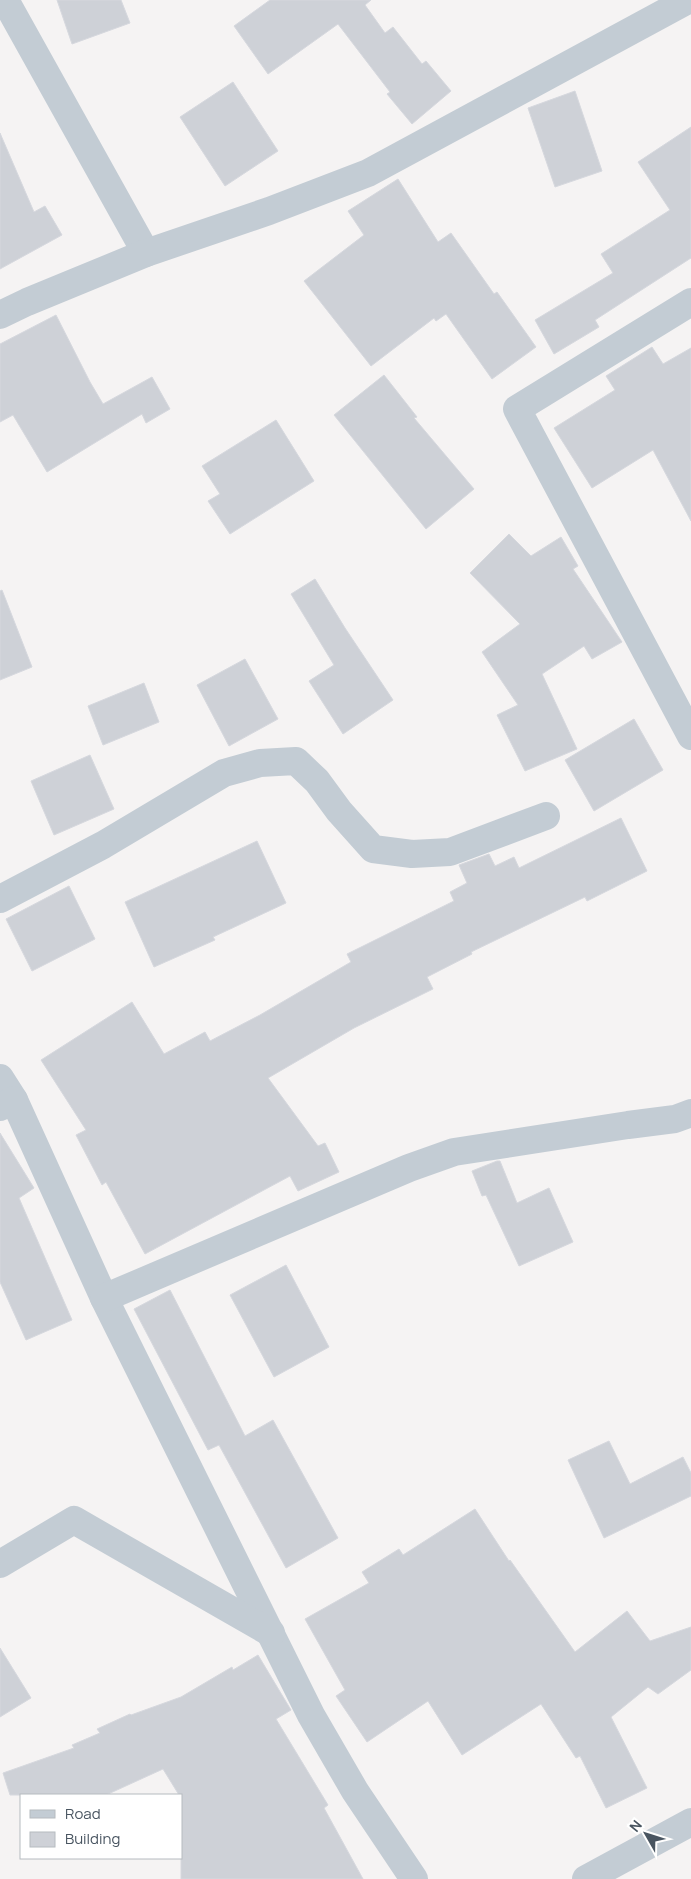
<svg xmlns="http://www.w3.org/2000/svg" width="691" height="1879" font-family="Manrope,sans-serif">
  <style>
    .building { fill: #ced1d7; stroke: #d6d8de }
    .lines { fill: none; stroke-linecap: round; stroke-linejoin: round }
    .minor { stroke: #c3ccd4; stroke-width: 28 }
  </style>
  <rect width="100%" height="100%" fill="#f5f3f3"/>
  <g class="building">
    <path d="M 57,0 L 121,0 L 130,23 L 72,44 Z"/>
    <path d="M 270,0 L 371,0 L 365,5 L 385,33 L 393,27 L 422,64 L 426,61 L 451,91 L 412,124 L 387,94 L 390,92 L 338,24 L 268,74 L 234,26 Z"/>
    <path d="M 233,82 L 278,151 L 225,186 L 180,117 Z"/>
    <path d="M 575,91 L 602,171 L 555,187 L 528,108 Z"/>
    <path d="M 691,127 L 691,258 L 595,320 L 599,327 L 554,354 L 535,320 L 613,273 L 601,254 L 670,210 L 638,162 Z"/>
    <path d="M 0,133 L 34,212 L 45,206 L 62,235 L 0,269 Z"/>
    <path d="M 398,179 L 438,242 L 451,233 L 494,294 L 497,292 L 536,347 L 492,379 L 446,314 L 436,321 L 434,318 L 371,366 L 304,281 L 364,235 L 348,211 Z"/>
    <path d="M 56,315 L 90,382 L 103,404 L 152,377 L 170,409 L 146,423 L 142,414 L 47,472 L 13,415 L 0,422 L 0,344 Z"/>
    <path d="M 652,347 L 663,364 L 691,348 L 691,521 L 653,450 L 592,488 L 554,428 L 615,390 L 606,376 Z"/>
    <path d="M 384,375 L 417,417 L 414,418 L 474,489 L 426,529 L 334,415 Z"/>
    <path d="M 276,420 L 314,481 L 230,534 L 208,501 L 220,494 L 202,466 Z"/>
    <path d="M 509,534 L 531,556 L 561,537 L 578,566 L 573,569 L 622,642 L 592,659 L 584,646 L 542,674 L 577,749 L 525,771 L 497,715 L 518,705 L 482,652 L 520,624 L 470,573 Z"/>
    <path d="M 315,579 L 345,628 L 393,700 L 343,734 L 309,681 L 334,665 L 291,594 Z"/>
    <path d="M 2,590 L 32,667 L 0,680 L 0,591 Z"/>
    <path d="M 245,659 L 278,719 L 229,746 L 197,685 Z"/>
    <path d="M 144,683 L 159,722 L 103,745 L 88,706 Z"/>
    <path d="M 634,719 L 663,770 L 594,811 L 565,760 Z"/>
    <path d="M 90,755 L 114,809 L 54,835 L 31,781 Z"/>
    <path d="M 621,818 L 647,871 L 587,901 L 585,897 L 471,952 L 472,954 L 427,977 L 433,989 L 354,1028 L 268,1078 L 318,1146 L 325,1143 L 339,1172 L 298,1191 L 290,1176 L 145,1254 L 106,1182 L 102,1185 L 76,1135 L 86,1130 L 41,1060 L 132,1002 L 164,1054 L 205,1032 L 210,1041 L 260,1015 L 351,962 L 347,954 L 454,901 L 450,892 L 467,883 L 459,865 L 489,854 L 495,866 L 514,857 L 519,868 Z"/>
    <path d="M 257,841 L 286,903 L 213,937 L 215,940 L 154,967 L 125,902 Z"/>
    <path d="M 69,886 L 95,939 L 32,971 L 6,919 Z"/>
    <path d="M 0,1133 L 34,1188 L 19,1198 L 72,1320 L 26,1340 L 0,1282 Z"/>
    <path d="M 497,1161 L 500,1161 L 517,1203 L 549,1188 L 573,1242 L 519,1266 L 486,1195 L 482,1196 L 472,1171 Z"/>
    <path d="M 286,1265 L 329,1347 L 274,1377 L 230,1295 Z"/>
    <path d="M 170,1290 L 245,1436 L 273,1420 L 338,1538 L 286,1568 L 219,1445 L 208,1450 L 134,1309 Z"/>
    <path d="M 609,1441 L 630,1484 L 683,1457 L 691,1473 L 691,1496 L 604,1538 L 568,1460 Z"/>
    <path d="M 475,1509 L 509,1561 L 510,1560 L 575,1652 L 627,1611 L 650,1641 L 691,1627 L 691,1670 L 658,1694 L 648,1687 L 611,1717 L 647,1788 L 606,1808 L 580,1756 L 576,1758 L 541,1704 L 462,1755 L 428,1701 L 367,1742 L 336,1696 L 345,1690 L 305,1619 L 369,1583 L 362,1572 L 399,1549 L 403,1555 Z"/>
    <path d="M 0,1648 L 31,1698 L 0,1717 Z"/>
    <path d="M 258,1655 L 291,1710 L 276,1719 L 328,1805 L 324,1808 L 363,1879 L 181,1879 L 181,1795 L 179,1795 L 163,1769 L 106,1795 L 10,1795 L 3,1773 L 74,1748 L 72,1745 L 100,1733 L 97,1729 L 130,1714 L 131,1715 L 181,1697 L 232,1667 L 233,1670 Z"/>
  </g>
  <g class="lines">
    <g class="minor">
      <path d="M 5,0 L 146,253"/>
      <path d="M 691,302 L 517,409 L 691,736"/>
      <path d="M 0,315 L 27,302 L 146,253 L 269,211 L 368,173 L 688,0"/>
      <path d="M 0,899 L 103,845 L 224,773 L 260,763 L 296,761 L 317,781 L 339,811 L 373,849 L 412,854 L 450,852 L 546,816"/>
      <path d="M 0,1078 L 14,1100"/>
      <path d="M 0,1107 L 14,1100 L 104,1298 L 311,1715 L 355,1791 L 414,1879"/>
      <path d="M 104,1298 L 409,1168 L 454,1152 L 628,1125 L 675,1119 L 691,1113"/>
      <path d="M 0,1564 L 74,1520 L 271,1633"/>
      <path d="M 586,1879 L 691,1822"/>
    </g>
  </g>
  <rect x="20" y="1794" width="162" height="65" fill="#ffffff" stroke="#b6bbc0"/>
  <rect x="30" y="1810" width="25" height="8" fill="#c3ccd4" stroke="#b6bbc0"/>
  <text x="65" y="1819" font-size="15" fill="#495561">Road</text>
  <rect x="30" y="1832" width="25" height="15" fill="#ced1d7" stroke="#b6bbc0"/>
  <text x="65" y="1844" font-size="15" fill="#495561">Building</text>
  <g transform="translate(646 1834) rotate(309)" stroke="#ffffff" stroke-width="4" paint-order="stroke">
  <path d="M0-4L9 19L0 12L-9 19Z" fill="#495561"/>
  <text y="-8" font-size="14" font-weight="bold" text-anchor="middle" fill="#495561">N</text>
  </g>
</svg>
